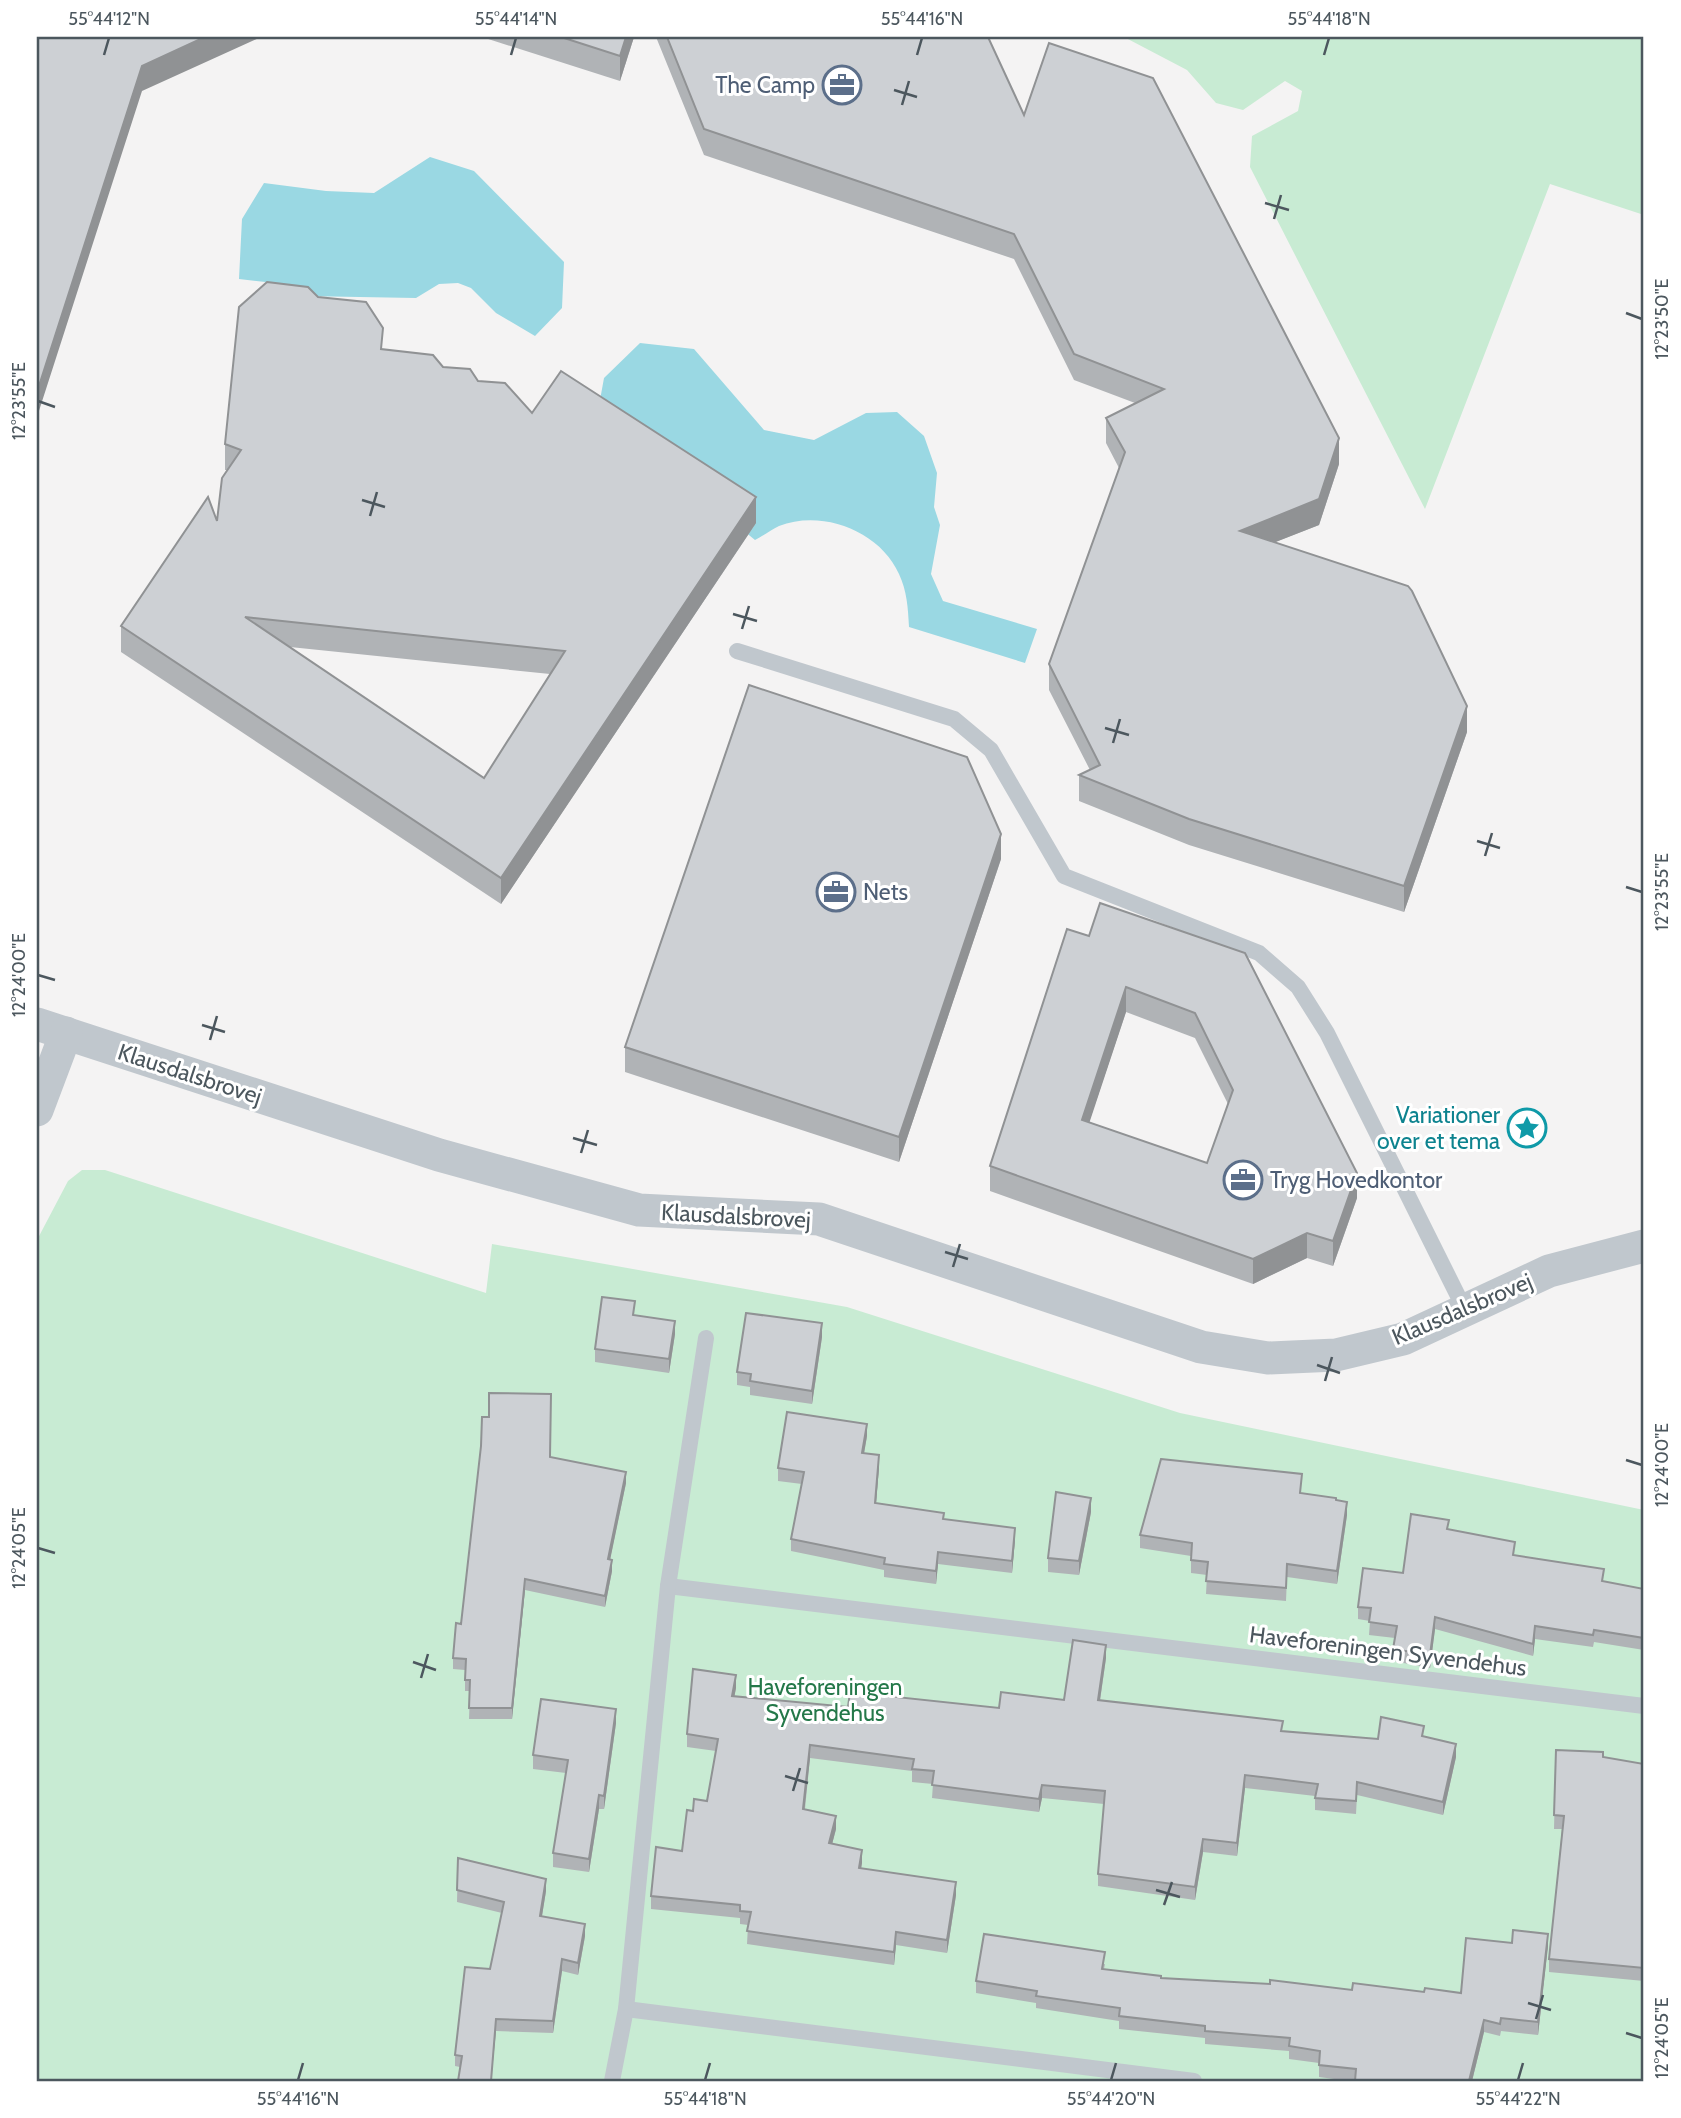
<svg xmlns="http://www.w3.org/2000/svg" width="1681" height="2118" font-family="Cabin,sans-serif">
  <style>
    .green { fill: #c8ebd3 }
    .water { fill: #9ad8e3 }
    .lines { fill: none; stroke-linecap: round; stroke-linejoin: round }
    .service { stroke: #c0c7cd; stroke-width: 16 }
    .minor { stroke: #c0c7cd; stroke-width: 33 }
    .wall { fill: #b0b3b6; fill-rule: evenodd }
    .shaded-wall { fill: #909294 }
    .building { fill: #cdd0d4; stroke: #909294; stroke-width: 2; fill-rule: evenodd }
    .ticks { fill: none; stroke: #4c575e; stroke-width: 2.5 }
    .labels { text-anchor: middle; stroke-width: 6; stroke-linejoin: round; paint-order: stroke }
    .service-label { font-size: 23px; fill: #4e5e75; stroke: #fff; text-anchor: start }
    .street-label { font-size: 23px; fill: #4c575e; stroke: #fff }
    .culture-label { font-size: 23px; fill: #0d838f; stroke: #fff; text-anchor: end }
    .park-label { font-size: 23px; fill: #247849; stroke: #fff }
    .neatline { fill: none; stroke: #4c575e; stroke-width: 2.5 }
    .ticks-label { font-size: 18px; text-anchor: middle; fill: #4c575e }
  </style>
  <rect width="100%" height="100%" fill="#f4f3f3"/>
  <g class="green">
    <path d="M 1124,37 L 1644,37 L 1644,215 L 1550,184 L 1425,509 L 1250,167 L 1252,136 L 1298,111 L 1302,91 L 1285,81 L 1243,110 L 1216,103 L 1187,70 Z"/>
    <path d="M 82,1170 L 105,1170 L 486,1293 L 492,1244 L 847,1307 L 1180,1413 L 1644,1510 L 1644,2081 L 37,2081 L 37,1240 L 68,1181 Z"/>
  </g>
  <g class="water">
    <path d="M 430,157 L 474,171 L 564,262 L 562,308 L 535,336 L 496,313 L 471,288 L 458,283 L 439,284 L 416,298 L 303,296 L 293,285 L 239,279 L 242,219 L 264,183 L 326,191 L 374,193 Z"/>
    <path d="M 640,343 L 694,349 L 764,430 L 814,440 L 866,413 L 897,412 L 924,436 L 937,473 L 934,507 L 940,525 L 931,574 L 943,601 L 1037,629 L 1025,663 L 909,627 C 908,608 907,591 899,574 C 880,531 822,509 779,526 C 771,530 763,536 755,540 L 598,411 L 604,378 Z"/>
  </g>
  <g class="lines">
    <g class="service">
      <path d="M 737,651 L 954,719 L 991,750 L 1064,876 L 1259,953 L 1298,987 L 1327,1033 L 1465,1310"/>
      <path d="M 668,1586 L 1644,1706"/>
      <path d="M 626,2009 L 1194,2081"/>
      <path d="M 612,2081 L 626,2009 L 668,1586 L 706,1338"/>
    </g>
    <g class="minor">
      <path d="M 37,1024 L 439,1155 L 639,1210 L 819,1219 L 1201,1347 L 1268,1358 L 1336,1355 L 1403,1339 L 1549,1271 L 1644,1246"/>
      <path d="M 37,1110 L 66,1033"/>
    </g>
  </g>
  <g class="wall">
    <path d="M 482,37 L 634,37 L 620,81 Z"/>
    <path d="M 656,37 L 988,37 L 1024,115 L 1339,464 L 1319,525 L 1275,542 L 1467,732 L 1404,912 L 1189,845 L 1079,801 L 1079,775 L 1090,770 L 1049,690 L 1049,664 L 1119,468 L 1106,443 L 1106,418 L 1135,403 L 1074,380 L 1014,259 L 704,155 Z"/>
    <path d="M 318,297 L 383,349 L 443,367 L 478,381 L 532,413 L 756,523 L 501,904 L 121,652 L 121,626 L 217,521 L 227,470 L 225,470 L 225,444 ZM 290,647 L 550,674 L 484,778 Z"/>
    <path d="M 1001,859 L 899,1162 L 625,1072 L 625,1047 Z"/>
    <path d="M 1100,903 L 1357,1198 L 1333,1266 L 1307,1258 L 1253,1284 L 990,1191 L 990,1166 L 1089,936 ZM 1126,1012 L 1195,1038 L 1228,1104 L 1207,1163 L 1089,1122 Z"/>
    <path d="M 635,1315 L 675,1334 L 669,1373 L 595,1362 L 595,1349 Z"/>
    <path d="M 822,1337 L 812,1404 L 750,1395 L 750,1387 L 737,1385 L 737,1372 Z"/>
    <path d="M 867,1436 L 864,1453 L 879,1467 L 876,1504 L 944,1519 L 1015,1540 L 1012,1573 L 938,1564 L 936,1584 L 884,1577 L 884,1570 L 791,1551 L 791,1539 L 802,1484 L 778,1481 L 778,1468 Z"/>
    <path d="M 550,1457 L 626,1483 L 610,1559 L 612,1571 L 605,1607 L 525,1590 L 512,1719 L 469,1719 L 470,1691 L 465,1691 L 465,1670 L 453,1669 L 453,1658 L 461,1624 Z"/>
    <path d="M 1301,1493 L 1336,1500 L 1347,1515 L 1337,1584 L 1287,1577 L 1286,1601 L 1206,1594 L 1207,1575 L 1191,1573 L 1191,1556 L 1140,1548 L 1140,1535 Z"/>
    <path d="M 1091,1512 L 1079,1575 L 1048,1572 L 1048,1558 Z"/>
    <path d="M 1449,1529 L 1515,1556 L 1604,1582 L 1644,1589 L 1644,1650 L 1594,1642 L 1593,1647 L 1535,1639 L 1533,1656 L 1435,1629 L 1430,1668 L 1393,1661 L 1393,1649 L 1395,1638 L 1369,1635 L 1370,1621 L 1358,1619 L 1358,1607 L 1403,1573 Z"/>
    <path d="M 1106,1658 L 1100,1701 L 1283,1731 L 1378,1739 L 1424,1736 L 1456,1757 L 1443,1815 L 1357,1795 L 1356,1814 L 1315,1810 L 1315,1796 L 1245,1788 L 1237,1856 L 1203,1852 L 1195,1900 L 1098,1886 L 1098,1874 L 1104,1804 L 1042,1798 L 1039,1812 L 932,1798 L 933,1784 L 912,1782 L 912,1771 L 810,1758 L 805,1809 L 836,1829 L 832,1844 L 862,1863 L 861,1868 L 956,1895 L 947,1953 L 896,1945 L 894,1965 L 747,1944 L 748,1925 L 740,1924 L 740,1918 L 651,1909 L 651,1896 L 682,1851 L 693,1811 L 707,1801 L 716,1751 L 687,1747 L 687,1734 L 736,1688 L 734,1697 L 848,1707 L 999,1708 L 1064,1700 Z"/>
    <path d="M 616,1723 L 604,1809 L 599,1809 L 589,1872 L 553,1867 L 553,1853 L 566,1773 L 533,1769 L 533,1755 Z"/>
    <path d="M 1556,1750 L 1644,1764 L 1644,1981 L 1549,1972 L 1549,1959 L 1562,1829 L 1554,1829 Z"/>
    <path d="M 458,1858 L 546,1891 L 542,1916 L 585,1936 L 578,1975 L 562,1971 L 553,2033 L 496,2031 L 460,2067 L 455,2066 L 455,2055 L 490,1969 L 502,1913 L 457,1902 Z"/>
    <path d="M 1548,1946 L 1538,2035 L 1501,2031 L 1500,2036 L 1484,2032 L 1472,2081 L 1349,2081 L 1319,2077 L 1319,2063 L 1289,2059 L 1289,2051 L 1205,2044 L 1205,2038 L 1119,2029 L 1119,2021 L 1036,2008 L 1036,2003 L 976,1993 L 976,1981 L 1105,1964 L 1104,1969 L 1161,1978 L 1352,1990 L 1461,1993 Z"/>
  </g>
  <g class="shaded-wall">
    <path d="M 205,37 L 261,37 L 142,91 L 37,417 L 37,392 L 142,66 Z"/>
    <path d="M 626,37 L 634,37 L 620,81 L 620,56 Z"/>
    <path d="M 1339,438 L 1339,464 L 1319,525 L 1240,556 L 1240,531 Z"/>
    <path d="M 756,497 L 756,523 L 501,904 L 501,878 Z"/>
    <path d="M 1467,706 L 1467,732 L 1404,912 L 1404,886 Z"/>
    <path d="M 1001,834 L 1001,859 L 899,1162 L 899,1137 Z"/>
    <path d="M 1126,987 L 1126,1012 L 1082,1145 L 1082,1120 Z"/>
    <path d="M 1357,1173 L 1357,1198 L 1333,1266 L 1333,1241 Z"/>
    <path d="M 1307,1233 L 1307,1258 L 1253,1284 L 1253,1259 Z"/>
    <path d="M 675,1321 L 675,1334 L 669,1373 L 669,1359 Z"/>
    <path d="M 822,1323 L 822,1337 L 812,1404 L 812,1391 Z"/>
    <path d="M 867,1424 L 867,1436 L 862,1465 L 862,1453 Z"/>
    <path d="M 879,1455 L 879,1467 L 875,1516 L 875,1503 Z"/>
    <path d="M 626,1472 L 626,1483 L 608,1570 L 608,1559 Z"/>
    <path d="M 1091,1498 L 1091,1512 L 1079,1575 L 1079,1561 Z"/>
    <path d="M 1347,1502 L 1347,1515 L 1337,1584 L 1337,1571 Z"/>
    <path d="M 1015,1528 L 1015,1540 L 1012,1573 L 1012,1561 Z"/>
    <path d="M 938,1552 L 938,1564 L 936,1584 L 936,1571 Z"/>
    <path d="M 612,1560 L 612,1571 L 605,1607 L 605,1596 Z"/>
    <path d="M 525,1579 L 525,1590 L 512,1719 L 512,1708 Z"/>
    <path d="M 1435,1617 L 1435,1629 L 1430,1668 L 1430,1655 Z"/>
    <path d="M 1535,1626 L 1535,1639 L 1533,1656 L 1533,1644 Z"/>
    <path d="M 1106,1645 L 1106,1658 L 1098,1713 L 1098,1700 Z"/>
    <path d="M 736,1675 L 736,1688 L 732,1709 L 732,1696 Z"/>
    <path d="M 616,1709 L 616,1723 L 604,1809 L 604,1796 Z"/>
    <path d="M 1456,1744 L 1456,1757 L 1443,1815 L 1443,1802 Z"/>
    <path d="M 810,1745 L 810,1758 L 803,1822 L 803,1809 Z"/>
    <path d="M 1245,1775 L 1245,1788 L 1237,1856 L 1237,1843 Z"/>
    <path d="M 1042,1785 L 1042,1798 L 1039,1812 L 1039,1799 Z"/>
    <path d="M 599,1795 L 599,1809 L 589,1872 L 589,1859 Z"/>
    <path d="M 836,1816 L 836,1829 L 829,1856 L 829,1843 Z"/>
    <path d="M 1203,1839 L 1203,1852 L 1195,1900 L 1195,1887 Z"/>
    <path d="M 862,1850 L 862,1863 L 859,1880 L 859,1868 Z"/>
    <path d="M 546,1879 L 546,1891 L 540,1928 L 540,1916 Z"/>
    <path d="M 956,1882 L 956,1895 L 947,1953 L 947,1940 Z"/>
    <path d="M 585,1924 L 585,1936 L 578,1975 L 578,1963 Z"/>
    <path d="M 896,1932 L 896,1945 L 894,1965 L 894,1952 Z"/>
    <path d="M 1548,1934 L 1548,1946 L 1538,2035 L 1538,2022 Z"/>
    <path d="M 562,1959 L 562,1971 L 553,2033 L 553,2021 Z"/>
    <path d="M 496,2019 L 496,2031 L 491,2081 Z"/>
    <path d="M 1484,2020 L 1484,2032 L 1472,2081 L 1469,2081 Z"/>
  </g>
  <g class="building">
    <path d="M 37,37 L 205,37 L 142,66 L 37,392 Z"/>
    <path d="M 561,37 L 626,37 L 620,56 Z"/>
    <path d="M 667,37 L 988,37 L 1024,115 L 1049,43 L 1153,78 L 1339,438 L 1319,499 L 1240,531 L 1408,586 L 1412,591 L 1467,706 L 1404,886 L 1189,819 L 1079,775 L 1100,765 L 1049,664 L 1125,452 L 1106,418 L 1164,389 L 1074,354 L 1014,234 L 704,129 Z"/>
    <path d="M 267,282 L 308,287 L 318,297 L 366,302 L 383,328 L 381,349 L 433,355 L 443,367 L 470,369 L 478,381 L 505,383 L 532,413 L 561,371 L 756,497 L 501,878 L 121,626 L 208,497 L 217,521 L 222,478 L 241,450 L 225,444 L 239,307 ZM 245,617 L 565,651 L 484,778 Z"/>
    <path d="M 749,685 L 967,757 L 1001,834 L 899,1137 L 625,1047 Z"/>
    <path d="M 1100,903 L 1245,953 L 1357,1173 L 1333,1241 L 1307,1233 L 1253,1259 L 990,1166 L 1067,929 L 1089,936 ZM 1126,987 L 1195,1013 L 1233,1090 L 1207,1163 L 1082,1120 Z"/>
    <path d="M 602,1297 L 635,1301 L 633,1315 L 675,1321 L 669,1359 L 595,1349 Z"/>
    <path d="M 746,1313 L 822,1323 L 812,1391 L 750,1381 L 751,1374 L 737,1372 Z"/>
    <path d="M 489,1393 L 551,1394 L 550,1457 L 626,1472 L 608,1559 L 612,1560 L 605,1596 L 525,1579 L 512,1708 L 469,1708 L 470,1680 L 465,1680 L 466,1659 L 453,1658 L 456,1623 L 461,1624 L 481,1446 L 482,1417 L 489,1417 Z"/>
    <path d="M 787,1412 L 867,1424 L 862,1453 L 879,1455 L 875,1503 L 944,1513 L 943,1519 L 1015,1528 L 1012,1561 L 938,1552 L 936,1571 L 884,1564 L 885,1558 L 791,1539 L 804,1472 L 778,1468 Z"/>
    <path d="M 1161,1459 L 1302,1474 L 1300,1493 L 1336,1498 L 1336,1500 L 1347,1502 L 1337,1571 L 1287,1564 L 1286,1588 L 1206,1581 L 1208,1562 L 1191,1560 L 1192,1543 L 1140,1535 Z"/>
    <path d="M 1056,1492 L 1091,1498 L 1079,1561 L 1048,1558 Z"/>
    <path d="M 1411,1514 L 1449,1520 L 1447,1529 L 1515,1542 L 1513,1555 L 1604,1569 L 1602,1581 L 1644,1589 L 1644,1638 L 1594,1630 L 1593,1635 L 1535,1626 L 1533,1644 L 1435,1617 L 1430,1655 L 1393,1649 L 1397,1626 L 1369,1622 L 1371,1608 L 1358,1607 L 1363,1568 L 1403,1573 Z"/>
    <path d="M 1073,1640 L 1106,1645 L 1098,1700 L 1283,1721 L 1281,1731 L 1378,1739 L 1381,1717 L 1424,1726 L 1422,1736 L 1456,1744 L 1443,1802 L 1357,1782 L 1356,1801 L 1315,1798 L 1318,1784 L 1245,1775 L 1237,1843 L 1203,1839 L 1195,1887 L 1098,1874 L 1105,1791 L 1042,1785 L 1039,1799 L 932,1785 L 934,1771 L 912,1769 L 914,1759 L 810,1745 L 803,1809 L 836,1816 L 829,1843 L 862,1850 L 859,1868 L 956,1882 L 947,1940 L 896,1932 L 894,1952 L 747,1931 L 751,1912 L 740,1911 L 740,1905 L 651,1896 L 656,1847 L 682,1851 L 687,1810 L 693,1811 L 694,1799 L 707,1801 L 718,1739 L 687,1734 L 693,1669 L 736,1675 L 732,1696 L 848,1707 L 850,1692 L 999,1708 L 1001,1692 L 1064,1700 Z"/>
    <path d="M 541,1699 L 616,1709 L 604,1796 L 599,1795 L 589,1859 L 553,1853 L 568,1760 L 533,1755 Z"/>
    <path d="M 1556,1750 L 1603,1752 L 1603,1757 L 1644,1764 L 1644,1968 L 1549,1959 L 1564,1816 L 1554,1815 Z"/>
    <path d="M 458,1858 L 546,1879 L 540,1916 L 585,1924 L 578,1963 L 562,1959 L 553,2021 L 496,2019 L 491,2081 L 458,2081 L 462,2056 L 455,2055 L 465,1967 L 490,1969 L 504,1902 L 457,1890 Z"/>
    <path d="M 1513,1930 L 1548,1934 L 1538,2022 L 1501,2018 L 1500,2024 L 1484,2020 L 1469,2081 L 1355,2081 L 1356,2069 L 1319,2065 L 1320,2051 L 1289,2046 L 1290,2038 L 1205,2031 L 1205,2026 L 1119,2016 L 1120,2008 L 1036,1996 L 1037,1991 L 976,1981 L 984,1934 L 1105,1952 L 1102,1969 L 1161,1976 L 1161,1978 L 1270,1984 L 1270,1980 L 1352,1990 L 1353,1983 L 1424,1992 L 1425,1988 L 1461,1993 L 1466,1938 L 1512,1943 Z"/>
  </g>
  <path class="ticks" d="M 104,55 L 109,38M 511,55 L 516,38M 917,55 L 922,38M 1324,55 L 1329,38M 894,90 L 917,97M 902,105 L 909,81M 1265,203 L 1289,210M 1274,219 L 1281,195M 1626,313 L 1642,319M 38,401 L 55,407M 362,500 L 385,507M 370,516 L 377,492M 733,614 L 757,621M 742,629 L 749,606M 1105,728 L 1129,735M 1113,743 L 1120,719M 1477,841 L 1500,848M 1485,856 L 1492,833M 1626,887 L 1642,892M 38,975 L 55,980M 202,1025 L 225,1032M 210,1040 L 217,1016M 573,1138 L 597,1145M 581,1153 L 588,1130M 945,1252 L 968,1259M 953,1267 L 960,1244M 1317,1365 L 1340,1373M 1325,1381 L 1332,1357M 1626,1460 L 1642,1465M 38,1548 L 55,1553M 413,1662 L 436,1670M 421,1678 L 428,1654M 785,1776 L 808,1783M 793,1791 L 800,1768M 1156,1890 L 1180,1897M 1164,1905 L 1172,1882M 1528,2003 L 1551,2010M 1536,2019 L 1543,1995M 1626,2033 L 1642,2038M 298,2080 L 303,2063M 705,2080 L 710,2063M 1111,2080 L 1116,2063M 1518,2080 L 1523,2063"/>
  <defs>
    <symbol id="office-ring" viewBox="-11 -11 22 22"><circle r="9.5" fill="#fff" stroke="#5c6f8a" stroke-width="1.5"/><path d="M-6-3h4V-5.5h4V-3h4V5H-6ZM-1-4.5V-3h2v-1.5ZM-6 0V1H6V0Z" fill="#5c6f8a"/></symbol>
    <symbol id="sight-ring" viewBox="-11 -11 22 22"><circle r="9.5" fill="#fff" stroke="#0f9aa8" stroke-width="1.5"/><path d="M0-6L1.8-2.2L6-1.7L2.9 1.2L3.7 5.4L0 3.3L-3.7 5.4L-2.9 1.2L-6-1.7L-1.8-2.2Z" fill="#0f9aa8"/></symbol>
  </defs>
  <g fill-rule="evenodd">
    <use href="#office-ring" x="820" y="63" width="44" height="44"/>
    <use href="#office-ring" x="814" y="870" width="44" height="44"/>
    <use href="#sight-ring" x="1505" y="1106" width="44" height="44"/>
    <use href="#office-ring" x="1221" y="1158" width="44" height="44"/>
  </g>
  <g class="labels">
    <g class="service-label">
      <text x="815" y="93" text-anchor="end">The Camp</text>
      <text x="863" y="900">Nets</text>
      <text x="1270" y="1188">Tryg Hovedkontor</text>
    </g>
    <g class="street-label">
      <text transform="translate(190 1074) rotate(18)" y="8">Klausdalsbrovej</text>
      <text transform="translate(736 1216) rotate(3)" y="8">Klausdalsbrovej</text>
      <text transform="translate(1462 1309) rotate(-23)" y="8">Klausdalsbrovej</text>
      <text transform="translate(1388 1651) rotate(7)" y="8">Haveforeningen Syvendehus</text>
    </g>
    <g class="culture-label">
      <text x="1500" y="1123">Variationer<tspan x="1500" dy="26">over et tema</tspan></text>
    </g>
    <g class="park-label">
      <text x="825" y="1695">Haveforeningen<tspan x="825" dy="26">Syvendehus</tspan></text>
    </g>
  </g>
  <rect width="1681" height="2118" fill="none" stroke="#ffffff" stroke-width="77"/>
  <rect x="38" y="38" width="1604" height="2042" class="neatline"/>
  <g class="ticks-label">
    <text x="109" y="25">55°44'12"N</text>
    <text x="516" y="25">55°44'14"N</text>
    <text x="922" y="25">55°44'16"N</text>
    <text x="1329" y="25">55°44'18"N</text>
    <text transform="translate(1662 319) rotate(-90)" y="6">12°23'50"E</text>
    <text transform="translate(19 401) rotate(-90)" y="6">12°23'55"E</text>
    <text transform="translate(1662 892) rotate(-90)" y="6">12°23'55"E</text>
    <text transform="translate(19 975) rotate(-90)" y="6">12°24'00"E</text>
    <text transform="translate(1662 1465) rotate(-90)" y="6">12°24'00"E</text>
    <text transform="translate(19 1548) rotate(-90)" y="6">12°24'05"E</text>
    <text transform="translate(1662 2038) rotate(-90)" y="6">12°24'05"E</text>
    <text x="298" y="2105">55°44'16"N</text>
    <text x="705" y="2105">55°44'18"N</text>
    <text x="1111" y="2105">55°44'20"N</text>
    <text x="1518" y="2105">55°44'22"N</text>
  </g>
</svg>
